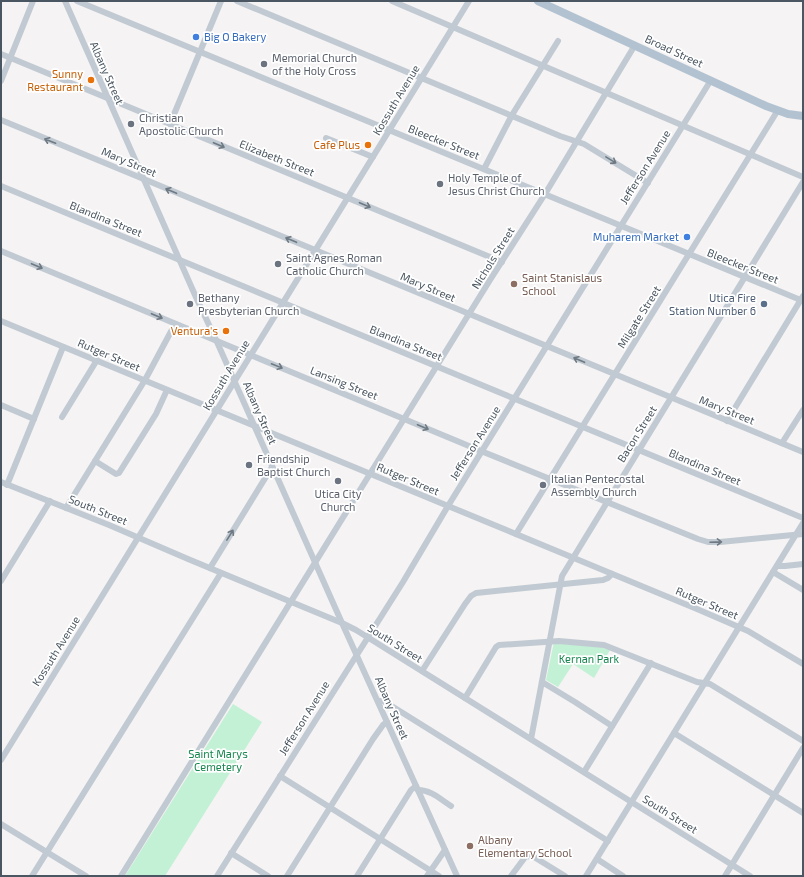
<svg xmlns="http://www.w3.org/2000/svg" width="804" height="877" font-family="'Exo 2',sans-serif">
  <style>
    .green { fill: #c3f1d5 }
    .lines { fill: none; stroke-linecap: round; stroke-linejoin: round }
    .minor { stroke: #c1cad2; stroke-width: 6 }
    .major { stroke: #b3c2d1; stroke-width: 8 }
    .oneway { stroke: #6e7983 }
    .shop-dot { fill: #3f7fe0; stroke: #fff; stroke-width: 1.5 }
    .worship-dot { fill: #6b7280; stroke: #fff; stroke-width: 1.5 }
    .food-dot { fill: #e8710a; stroke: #fff; stroke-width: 1.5 }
    .education-dot { fill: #8d6e63; stroke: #fff; stroke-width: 1.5 }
    .service-dot { fill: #5c6f8a; stroke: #fff; stroke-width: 1.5 }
    .labels { text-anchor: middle; stroke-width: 3.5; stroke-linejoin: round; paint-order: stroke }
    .shop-label { font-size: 11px; fill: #366cbe; stroke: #fff; text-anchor: start }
    .street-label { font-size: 11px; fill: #4a5661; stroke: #fff }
    .worship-label { font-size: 11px; fill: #5b616d; stroke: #fff; text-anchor: start }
    .food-label { font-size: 11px; fill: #c56008; stroke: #fff; text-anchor: end }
    .education-label { font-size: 11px; fill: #785e54; stroke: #fff; text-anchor: start }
    .service-label { font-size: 11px; fill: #4e5e75; stroke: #fff; text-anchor: end }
    .park-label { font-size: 11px; fill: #17864f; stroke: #fff }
  </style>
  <rect width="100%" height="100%" fill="#f5f3f3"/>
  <g class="green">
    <path d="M 554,642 L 601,647 L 610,650 L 594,678 L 573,664 L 558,687 L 546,680 Z"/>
    <path d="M 233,704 L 262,722 L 165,876 L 125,876 Z"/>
  </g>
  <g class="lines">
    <g class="minor">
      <path d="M 65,1 L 195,295 L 217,342 L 342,623 L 457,876"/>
      <path d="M 77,1 L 803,301"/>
      <path d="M 237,1 L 560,136 L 584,144 L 648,183"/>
      <path d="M 392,1 L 803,177"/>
      <path d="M 1,54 L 502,262"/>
      <path d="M 1,81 L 33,1"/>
      <path d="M 1,120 L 803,452"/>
      <path d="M 170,124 L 221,1"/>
      <path d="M 326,138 L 373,157"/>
      <path d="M 484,169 L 512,115 L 558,41"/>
      <path d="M 1,186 L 803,518"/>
      <path d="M 1,251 L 481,451 L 698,539 L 708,542 L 720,542 L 803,534"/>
      <path d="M 1,321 L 697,609 L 748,631 L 803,664"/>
      <path d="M 1,405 L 34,419"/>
      <path d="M 62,417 L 97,360"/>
      <path d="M 727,421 L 730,416 L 803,296"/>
      <path d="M 782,443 L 803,410"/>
      <path d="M 95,461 L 116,474 L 119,473 L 156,414 L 167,390"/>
      <path d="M 1,482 L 109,525 L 188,559 L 342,623 L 356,630 L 750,876"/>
      <path d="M 7,485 L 63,347"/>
      <path d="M 66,508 L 145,380 L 175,324"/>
      <path d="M 516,534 L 778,110"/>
      <path d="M 777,566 L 785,566 L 803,564"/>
      <path d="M 210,568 L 272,467"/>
      <path d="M 773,572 L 803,590"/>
      <path d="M 1,581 L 50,501"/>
      <path d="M 422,671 L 465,604 L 471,596 L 476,593 L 603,580 L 608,578 L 612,574"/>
      <path d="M 542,682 L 575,702 L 612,726"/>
      <path d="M 465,698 L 496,647 L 499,645 L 559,641 L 604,645 L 697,682 L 710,684 L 803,741"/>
      <path d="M 378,701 L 383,701 L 390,705 L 608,841"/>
      <path d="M 674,733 L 803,813"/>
      <path d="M 531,739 L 562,576 L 803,182"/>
      <path d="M 1,760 L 469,1"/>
      <path d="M 584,772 L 651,663"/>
      <path d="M 280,776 L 439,876"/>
      <path d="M 418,790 C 431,790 440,799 451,806"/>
      <path d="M 1,824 L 86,876"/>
      <path d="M 231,853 L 268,876"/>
      <path d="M 597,859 L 623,876"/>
      <path d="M 32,876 L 221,573"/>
      <path d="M 121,876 L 490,280 L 545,194 L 635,45"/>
      <path d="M 217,876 L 403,582 L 448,506 L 711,80"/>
      <path d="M 287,876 L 373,739 L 383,725 L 387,722"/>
      <path d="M 357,876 L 411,790 L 416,786"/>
      <path d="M 427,876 L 445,850"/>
      <path d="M 511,876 L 526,856 L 534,857 L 565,876"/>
      <path d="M 586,876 L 803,523"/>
      <path d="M 725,876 L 803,748"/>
    </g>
    <path class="major" d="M 538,1 L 766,106 L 788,114 L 803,116"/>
  </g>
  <defs><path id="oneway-shaft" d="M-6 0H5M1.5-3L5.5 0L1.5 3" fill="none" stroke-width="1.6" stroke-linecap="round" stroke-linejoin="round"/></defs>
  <g class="oneway">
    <use href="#oneway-shaft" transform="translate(50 141) rotate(-159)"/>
    <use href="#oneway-shaft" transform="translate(219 145) rotate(23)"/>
    <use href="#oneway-shaft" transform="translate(611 160) rotate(31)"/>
    <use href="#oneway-shaft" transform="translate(171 191) rotate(-157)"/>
    <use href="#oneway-shaft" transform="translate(365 205) rotate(23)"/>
    <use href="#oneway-shaft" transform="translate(291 240) rotate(-157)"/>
    <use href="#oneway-shaft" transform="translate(37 266) rotate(23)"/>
    <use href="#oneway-shaft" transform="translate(157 316) rotate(23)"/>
    <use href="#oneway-shaft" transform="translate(579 360) rotate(-157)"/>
    <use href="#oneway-shaft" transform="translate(277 366) rotate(22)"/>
    <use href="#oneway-shaft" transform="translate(423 427) rotate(23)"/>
    <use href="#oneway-shaft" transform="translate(230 535) rotate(-58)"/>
    <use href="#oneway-shaft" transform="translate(716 542) rotate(-2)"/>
  </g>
  <g class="shop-dot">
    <circle cx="196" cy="37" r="4"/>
    <circle cx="687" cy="237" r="4"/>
  </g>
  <g class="worship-dot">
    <circle cx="264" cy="64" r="4"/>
    <circle cx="131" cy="124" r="4"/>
    <circle cx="440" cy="184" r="4"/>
    <circle cx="278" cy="264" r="4"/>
    <circle cx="190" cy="304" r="4"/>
    <circle cx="249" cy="465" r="4"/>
    <circle cx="338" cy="481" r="4"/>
    <circle cx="543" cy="485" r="4"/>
  </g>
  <g class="food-dot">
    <circle cx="91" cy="80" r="4"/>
    <circle cx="368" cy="145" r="4"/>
    <circle cx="226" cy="331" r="4"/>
  </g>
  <g class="education-dot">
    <circle cx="514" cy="284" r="4"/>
    <circle cx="470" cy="846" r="4"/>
  </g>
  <circle class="service-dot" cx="764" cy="304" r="4"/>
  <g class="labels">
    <g class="shop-label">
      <text x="204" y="41">Big O Bakery</text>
      <text x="679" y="241" text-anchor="end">Muharem Market</text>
    </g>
    <g class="street-label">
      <text transform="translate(674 51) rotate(25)" y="4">Broad Street</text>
      <text transform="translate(107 73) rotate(66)" y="4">Albany Street</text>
      <text transform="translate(396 100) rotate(-59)" y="4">Kossuth Avenue</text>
      <text transform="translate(444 142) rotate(22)" y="4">Bleecker Street</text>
      <text transform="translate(277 158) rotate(22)" y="4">Elizabeth Street</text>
      <text transform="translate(129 162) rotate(23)" y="4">Mary Street</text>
      <text transform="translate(645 167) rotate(-58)" y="4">Jefferson Avenue</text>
      <text transform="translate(106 219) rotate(22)" y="4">Blandina Street</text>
      <text transform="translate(493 258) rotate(-58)" y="4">Nichols Street</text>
      <text transform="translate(743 266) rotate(22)" y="4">Bleecker Street</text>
      <text transform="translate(428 287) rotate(23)" y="4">Mary Street</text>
      <text transform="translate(639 317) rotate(-58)" y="4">Milgate Street</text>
      <text transform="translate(406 343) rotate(22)" y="4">Blandina Street</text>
      <text transform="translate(109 355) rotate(23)" y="4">Rutger Street</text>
      <text transform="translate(226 375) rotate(-59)" y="4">Kossuth Avenue</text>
      <text transform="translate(344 383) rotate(22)" y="4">Lansing Street</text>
      <text transform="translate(727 410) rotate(22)" y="4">Mary Street</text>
      <text transform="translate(260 413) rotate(66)" y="4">Albany Street</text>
      <text transform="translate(637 434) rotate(-58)" y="4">Bacon Street</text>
      <text transform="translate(475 443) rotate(-58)" y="4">Jefferson Avenue</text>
      <text transform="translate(705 467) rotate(23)" y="4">Blandina Street</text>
      <text transform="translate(408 479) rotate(23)" y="4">Rutger Street</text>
      <text transform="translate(98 510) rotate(22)" y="4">South Street</text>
      <text transform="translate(707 603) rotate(23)" y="4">Rutger Street</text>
      <text transform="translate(395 643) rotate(32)" y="4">South Street</text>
      <text transform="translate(56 651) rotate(-58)" y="4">Kossuth Avenue</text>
      <text transform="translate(392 708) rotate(66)" y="4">Albany Street</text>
      <text transform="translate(304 718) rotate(-58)" y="4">Jefferson Avenue</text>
      <text transform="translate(670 814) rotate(32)" y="4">South Street</text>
    </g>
    <g class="worship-label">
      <text x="272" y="62">Memorial Church<tspan x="272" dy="13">of the Holy Cross</tspan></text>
      <text x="139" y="122">Christian<tspan x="139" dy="13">Apostolic Church</tspan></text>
      <text x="448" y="182">Holy Temple of<tspan x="448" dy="13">Jesus Christ Church</tspan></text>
      <text x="286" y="262">Saint Agnes Roman<tspan x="286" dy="13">Catholic Church</tspan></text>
      <text x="198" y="302">Bethany<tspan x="198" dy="13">Presbyterian Church</tspan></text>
      <text x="257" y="463">Friendship<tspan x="257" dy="13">Baptist Church</tspan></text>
      <text x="551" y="483">Italian Pentecostal<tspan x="551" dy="13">Assembly Church</tspan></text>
      <text x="338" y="498" text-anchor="middle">Utica City<tspan x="338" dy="13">Church</tspan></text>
    </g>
    <g class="food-label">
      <text x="83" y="78">Sunny<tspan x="83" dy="13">Restaurant</tspan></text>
      <text x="360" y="149">Cafe Plus</text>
      <text x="218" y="335">Ventura's</text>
    </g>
    <g class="education-label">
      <text x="522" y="282">Saint Stanislaus<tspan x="522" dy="13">School</tspan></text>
      <text x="478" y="844">Albany<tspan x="478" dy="13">Elementary School</tspan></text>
    </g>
    <g class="service-label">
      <text x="756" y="302">Utica Fire<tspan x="756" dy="13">Station Number 6</tspan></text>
    </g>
    <g class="park-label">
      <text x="589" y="663">Kernan Park</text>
      <text x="218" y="758">Saint Marys<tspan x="218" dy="13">Cemetery</tspan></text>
    </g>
  </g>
  <rect width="804" height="877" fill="none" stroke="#4a5661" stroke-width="4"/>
</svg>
